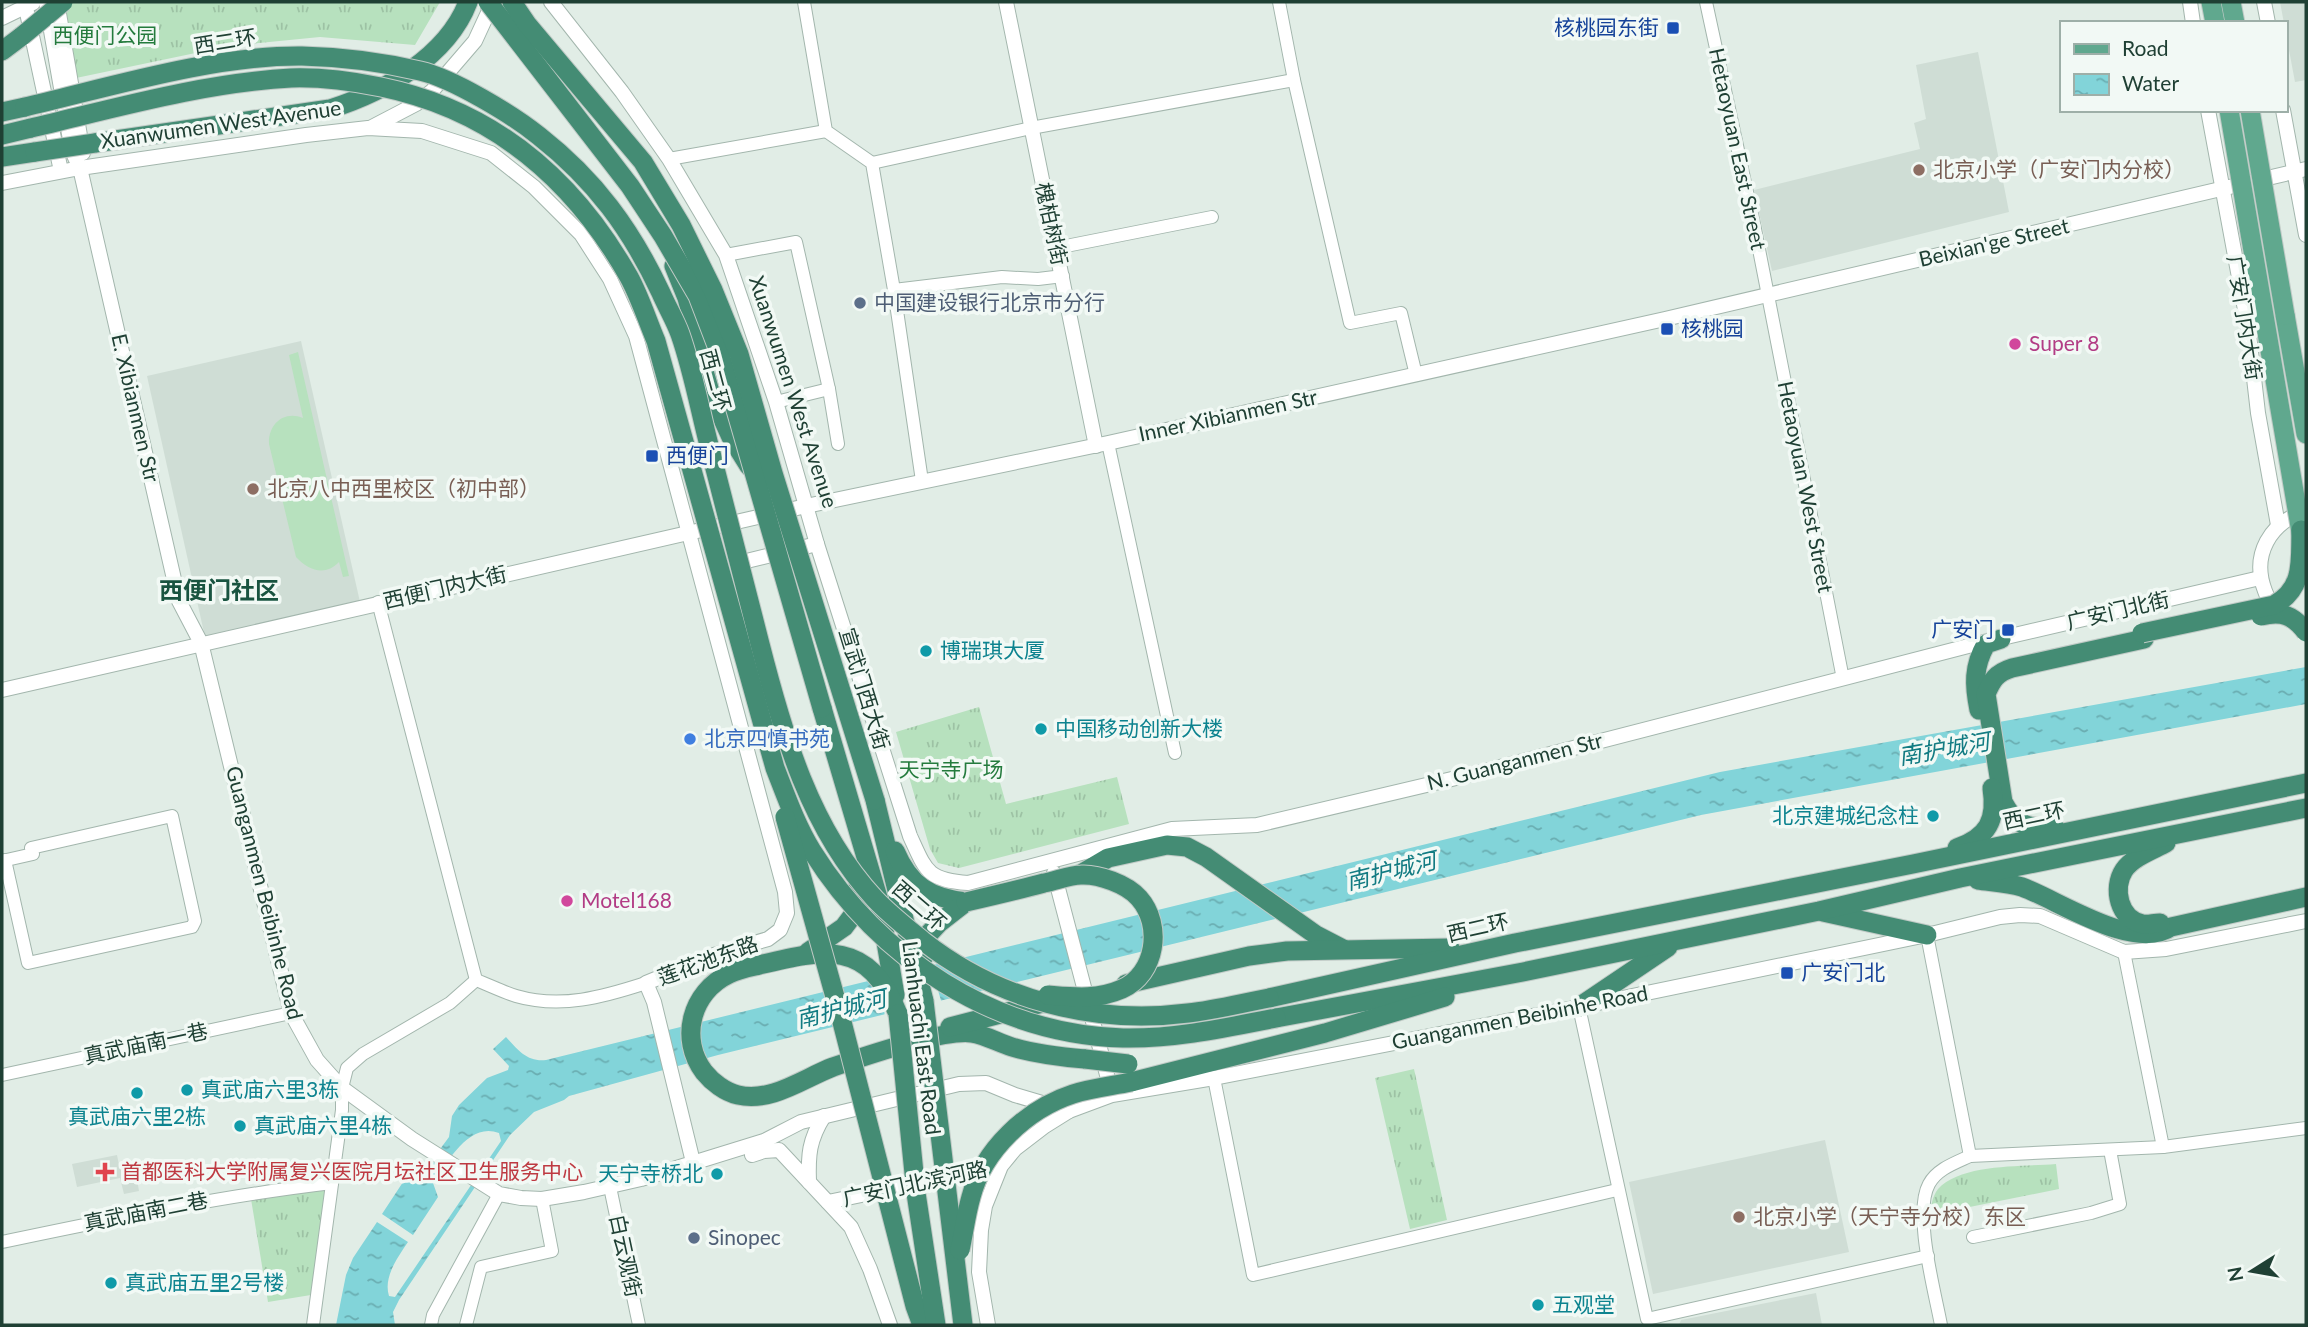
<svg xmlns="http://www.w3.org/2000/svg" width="2308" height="1327" font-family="Lato,'Noto Sans SC',sans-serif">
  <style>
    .built { fill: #cfddd5 }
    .grass { fill: url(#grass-tufts) }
    .pitch { fill: #b7e1be }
    .water { fill: url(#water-ripples) }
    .pier { fill: #e1ede6 }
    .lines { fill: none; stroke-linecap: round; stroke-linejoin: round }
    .minor-casing { stroke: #a3b6ad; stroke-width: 14 }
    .tertiary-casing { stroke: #a3b6ad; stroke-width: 16 }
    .primary-casing { stroke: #c0cac6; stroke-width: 21 }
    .trunk-casing { stroke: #c0cac6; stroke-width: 21 }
    .minor { stroke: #fff; stroke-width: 12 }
    .tertiary { stroke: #fff; stroke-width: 14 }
    .primary { stroke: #60a88e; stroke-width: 19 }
    .trunk { stroke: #448c74; stroke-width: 19 }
    .primary-bridge-casing { stroke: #c0cac6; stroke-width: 21; stroke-linecap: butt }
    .trunk-bridge-casing { stroke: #c0cac6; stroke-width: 21; stroke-linecap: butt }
    .primary-bridge { stroke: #60a88e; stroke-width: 19 }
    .trunk-bridge { stroke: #448c74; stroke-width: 19 }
    .transit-dot { fill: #1a4fb4; stroke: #f2f9f5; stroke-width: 2.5 }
    .education-dot { fill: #8d6e63; stroke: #f2f9f5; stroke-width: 2.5 }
    .service-dot { fill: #5c6f8a; stroke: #f2f9f5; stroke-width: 2.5 }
    .hotel-dot { fill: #d1479c; stroke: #f2f9f5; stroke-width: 2.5 }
    .culture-dot { fill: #0f9aa8; stroke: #f2f9f5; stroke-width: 2.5 }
    .shop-dot { fill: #3f7fe0; stroke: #f2f9f5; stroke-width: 2.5 }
    .health-dot { fill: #e0444e; stroke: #f2f9f5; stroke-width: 2.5 }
    .labels { text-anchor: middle; stroke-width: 7; stroke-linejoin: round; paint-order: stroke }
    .transit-label { font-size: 21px; fill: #164399; stroke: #f2f9f5; text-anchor: start }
    .park-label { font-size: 21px; fill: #247b3d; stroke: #f2f9f5 }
    .street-label { font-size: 21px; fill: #1f4034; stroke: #f2f9f5 }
    .education-label { font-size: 21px; fill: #785e54; stroke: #f2f9f5; text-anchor: start }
    .service-label { font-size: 21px; fill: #4e5e75; stroke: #f2f9f5; text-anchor: start }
    .hotel-label { font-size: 21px; fill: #b23c85; stroke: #f2f9f5; text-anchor: start }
    .culture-label { font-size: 21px; fill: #0d838f; stroke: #f2f9f5; text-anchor: start }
    .shop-label { font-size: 21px; fill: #366cbe; stroke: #f2f9f5; text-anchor: start }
    .health-label { font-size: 21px; fill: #be3a42; stroke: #f2f9f5; text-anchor: start }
    .water-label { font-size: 23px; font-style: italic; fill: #127b82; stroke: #f2f9f5 }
    .quarter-label { font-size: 24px; font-weight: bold; fill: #195440; stroke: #f2f9f5 }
  </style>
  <defs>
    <pattern id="grass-tufts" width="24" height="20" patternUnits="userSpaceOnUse" patternTransform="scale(1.75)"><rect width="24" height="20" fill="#b7e1be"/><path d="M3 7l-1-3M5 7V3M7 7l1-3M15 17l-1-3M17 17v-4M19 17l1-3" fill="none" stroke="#9dc2a4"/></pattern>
    <pattern id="water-ripples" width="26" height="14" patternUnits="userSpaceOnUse" patternTransform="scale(1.75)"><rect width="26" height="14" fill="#82d4d9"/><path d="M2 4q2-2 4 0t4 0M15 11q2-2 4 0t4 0" fill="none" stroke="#6aadb1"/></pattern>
  </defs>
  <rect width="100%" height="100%" fill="#e1ede6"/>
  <g class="built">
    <path d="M 2280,2 L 2306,2 L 2306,80 L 2295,82 Z"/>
    <path d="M 1978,52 L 2009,212 L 1772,271 L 1754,190 L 1920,149 L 1914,123 L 1926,119 L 1916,65 Z"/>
    <path d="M 301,341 L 360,602 L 205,637 L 147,376 Z"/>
    <path d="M 1825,1140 L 1849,1252 L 1653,1294 L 1629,1182 Z"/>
    <path d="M 117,1155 L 119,1165 L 134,1162 L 139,1191 L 124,1194 L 120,1178 L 77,1187 L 72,1164 Z"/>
    <path d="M 1816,1293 L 1822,1325 L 1679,1325 L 1681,1320 Z"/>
  </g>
  <g class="grass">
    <path d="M 67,2 L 440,2 L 415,45 L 320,37 L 229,46 L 76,78 L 63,6 Z"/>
    <path d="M 979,707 L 1006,804 L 1117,777 L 1129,824 L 959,868 L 938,863 L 930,849 L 896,732 Z"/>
    <path d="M 1414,1069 L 1447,1220 L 1410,1229 L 1375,1078 Z"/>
    <path d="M 2056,1164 L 2059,1189 L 1930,1215 C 1931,1206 1932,1197 1938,1189 C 1962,1163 2023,1167 2056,1164 Z"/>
    <path d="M 332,1183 L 317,1294 L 268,1302 L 250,1193 Z"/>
  </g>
  <path class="pitch" d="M 298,352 L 349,576 L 343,577 L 339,562 C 325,577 308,570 296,557 L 269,444 C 268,424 284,410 303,418 L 289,355 Z"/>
  <path class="water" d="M 2306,667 L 2306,704 L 1701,815 L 718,1055 L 569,1096 L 564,1100 L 534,1112 L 510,1135 L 399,1300 L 393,1312 L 395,1325 L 336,1325 L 346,1275 L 353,1258 L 377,1222 L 408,1242 C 398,1257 383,1277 389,1296 L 395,1297 L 501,1141 L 499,1133 C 469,1121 447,1163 433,1183 L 438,1197 L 413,1235 L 382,1214 L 405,1179 L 421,1175 L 449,1137 L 452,1116 L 459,1105 L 487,1078 L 508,1070 L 509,1066 L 493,1049 L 506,1037 C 518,1050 527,1062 546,1060 L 1720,772 Z"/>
  <path class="pier" d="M 930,963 L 942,1004 L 885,1018 L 880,975 Z"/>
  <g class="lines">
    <defs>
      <g id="minor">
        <path d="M 804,2 L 826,131 L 872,163 L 894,290 L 922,481"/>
        <path d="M 1279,2 L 1294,80 L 1350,323 L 1401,313 L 1416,375"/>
        <path d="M 1706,2 L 1755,229 L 1843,679"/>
        <path d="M 669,159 L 826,131"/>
        <path d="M 872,163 L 1031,128 L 1294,80"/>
        <path d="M 1056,248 L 1212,217"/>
        <path d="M 726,255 L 796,242 L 829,389 L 838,444"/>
        <path d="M 894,290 L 1002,277 L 1038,279 L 1063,276"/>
        <path d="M 776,402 L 829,389"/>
        <path d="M 1108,443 L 1175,753"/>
        <path d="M 378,602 L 476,980"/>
        <path d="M 5,860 L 28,963 L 192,927 L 195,921 L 172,816 L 31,848"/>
        <path d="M 2,861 L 33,854"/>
        <path d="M 1927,935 L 1970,1156 C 1955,1163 1937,1169 1929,1184 C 1913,1213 1935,1292 1941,1325"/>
        <path d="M 2124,952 L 2163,1147"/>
        <path d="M 476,980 C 489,985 503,992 516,996 C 561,1009 603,997 646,983"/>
        <path d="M 1579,1007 L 1647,1319 L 1928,1256"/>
        <path d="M 2,1075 L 291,1013"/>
        <path d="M 1214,1078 L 1253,1275 L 1617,1190"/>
        <path d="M 1970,1156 L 2163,1147 L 2306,1128"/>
        <path d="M 610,1187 L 639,1325"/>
        <path d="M 1973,1237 L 2091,1213 L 2120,1204 L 2110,1150"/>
        <path d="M 2,1242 C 112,1219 221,1196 332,1183"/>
        <path d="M 313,1325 L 342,1110 L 342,1088 L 347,1068 L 363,1054 L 450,1003 L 476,980"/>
        <path d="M 431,1325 L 433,1315 L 499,1194"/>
        <path d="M 466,1325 L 481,1267 L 552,1251 L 542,1199"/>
      </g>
      <g id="tertiary">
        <path d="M 46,2 L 72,151 L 80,168 L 179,601 L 201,643 L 291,1013 L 317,1060 L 342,1088 L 412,1139 L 499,1194 L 521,1198 L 542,1199 L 584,1192 L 641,1179 L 764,1141 L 801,1122 L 959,1084 L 986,1083 L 1015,1095 L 1069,1111"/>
        <path d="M 57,2 L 83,153"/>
        <path d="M 551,2 L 622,92 L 669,159 L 726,255 L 776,402 L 817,544 L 910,836 C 926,871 927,880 968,883 L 1172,829 L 1257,825 L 1473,774 L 1976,644 L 2260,578"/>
        <path d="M 1006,2 L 1096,446"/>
        <path d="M 2190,2 L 2193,23"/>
        <path d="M 2264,2 L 2268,23"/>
        <path d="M 26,8 L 61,171"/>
        <path d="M 2,18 L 33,3"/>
        <path d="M 2208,110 L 2248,326 L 2258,413 L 2278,525"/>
        <path d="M 2283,110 L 2306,235"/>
        <path d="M 370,128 L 416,104 L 432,91 L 475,41 L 493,2"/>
        <path d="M 2,183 L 80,168 L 306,135 L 368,128 L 422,131 L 491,153 L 534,187 L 581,234 L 610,279 L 636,336 L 785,892 L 787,913 L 780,930 L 768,939 L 714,955 L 646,983 L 654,1002 L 693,1162"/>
        <path d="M 730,565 L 817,544"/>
        <path d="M 2276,610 C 2270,604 2268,599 2265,591 C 2251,555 2270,522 2306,511"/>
        <path d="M 2,690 L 806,506 L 1108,443 L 1665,319 L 2306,169"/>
        <path d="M 1054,873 L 1112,1094"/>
        <path d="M 752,1155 L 764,1151 L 779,1150 L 851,1227 L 870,1269 L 890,1325"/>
        <path d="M 809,1182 C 808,1155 809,1140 824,1116"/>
        <path d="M 828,1202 L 986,1169"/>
        <path d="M 988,1325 L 979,1272 L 981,1230 L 985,1206 L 1001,1166 L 1015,1149 L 1045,1126 L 1069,1111 L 1112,1095 L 1214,1078 L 1579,1007 L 1927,935 L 2000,917 L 2020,915 L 2040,916 L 2124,952 L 2166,949 L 2306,921"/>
      </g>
      <g id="primary">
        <path d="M 2211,2 L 2215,23"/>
        <path d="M 2231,2 L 2235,23"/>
        <path d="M 2285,315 L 2306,434"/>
      </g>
      <g id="trunk">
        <path d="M 2,51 L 22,36"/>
        <path d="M 2,112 L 25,107"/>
        <path d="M 2,135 L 31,128"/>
        <path d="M 95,143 L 330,109 C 384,92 447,57 468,2"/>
        <path d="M 2,157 L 35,152"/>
        <path d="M 674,266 L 687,298 L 716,404 L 731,437 L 749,466"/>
        <path d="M 822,708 L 879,901 L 895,995"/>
        <path d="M 1979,710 C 1974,685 1973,667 1986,644 L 2001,639"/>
        <path d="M 875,800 L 924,1001"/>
        <path d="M 2055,828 C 2029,828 2016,827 2003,802 L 1986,694 C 1992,680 1996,673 2012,668 L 2144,639"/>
        <path d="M 1957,848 C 1988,837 1997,820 1992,788"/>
        <path d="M 895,851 C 910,886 930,898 966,902"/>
        <path d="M 1081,874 L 1108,858 L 1167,845 L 1187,847 L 1206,857 L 1316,935 L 1343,949"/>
        <path d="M 1978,880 C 1992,882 2008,883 2022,887 C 2060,901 2134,952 2171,927 L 2306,897"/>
        <path d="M 1823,912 L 1927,935"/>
        <path d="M 2160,923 C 2154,923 2148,925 2143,924 C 2119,920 2112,888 2124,870 C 2133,857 2153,850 2166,843"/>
        <path d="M 808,952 L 844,927 L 859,907 L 858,869"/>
        <path d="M 923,958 L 924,939 L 939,923 L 966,902"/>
        <path d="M 1126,984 L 1249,956 L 1287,951 L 1450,948"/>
        <path d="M 1269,998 L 1515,943 L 1913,864 L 2306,783"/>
        <path d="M 1579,1007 L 1668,947"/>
        <path d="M 898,1014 C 868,937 822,950 755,966 C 746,968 737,970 729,974 C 691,992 679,1039 704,1072 C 712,1082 725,1092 738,1095 C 771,1103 804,1078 833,1067 C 862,1057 944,1029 972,1033 C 985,1035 999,1043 1012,1047 C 1036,1054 1060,1057 1085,1059"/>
        <path d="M 1276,1018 L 1523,972 L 1819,911 L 1960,878 L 2306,808"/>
        <path d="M 950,1027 L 1050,1001"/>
        <path d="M 1131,1082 L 1325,1033 L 1445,997"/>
      </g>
    </defs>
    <use href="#minor" class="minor-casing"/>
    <use href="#tertiary" class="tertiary-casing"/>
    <use href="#primary" class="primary-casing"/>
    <use href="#trunk" class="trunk-casing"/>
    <use href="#minor" class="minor"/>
    <use href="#tertiary" class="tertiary"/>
    <use href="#primary" class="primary"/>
    <use href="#trunk" class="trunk"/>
    <defs>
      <g id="primary-bridge">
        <path d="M 2229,110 L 2303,544"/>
        <path d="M 2250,110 L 2285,315"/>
      </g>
      <g id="trunk-bridge">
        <path d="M 488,2 L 630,186 L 663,236 L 698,296 L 719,351 L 822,708"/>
        <path d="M 512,2 L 527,24 L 643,162 L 681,225 L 713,290 L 739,354 L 773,473 L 875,800"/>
        <path d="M 22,36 L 63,2"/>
        <path d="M 25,107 C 110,87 215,55 302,56 C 342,57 382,62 420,71 C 452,78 513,115 539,136 C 595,180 631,229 661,293 C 667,307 675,320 680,334 C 693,371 700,411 710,449 C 727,514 743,579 760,644 C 783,734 810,829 875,899 C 889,914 907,928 923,941 C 998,1000 1094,1025 1188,1013 C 1215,1010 1242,1003 1269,998"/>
        <path d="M 31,128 C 116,108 203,83 291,78 C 321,77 351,81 381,87 C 493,110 573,178 629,277 C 640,297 647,320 656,341 L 775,768 C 786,796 796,825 812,851 C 879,958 994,1034 1123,1038 C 1175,1039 1225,1028 1276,1018"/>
        <path d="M 35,152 L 95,143"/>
        <path d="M 2261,616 C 2282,611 2293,615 2306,632"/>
        <path d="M 2142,633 L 2274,605 C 2305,588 2300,560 2301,530"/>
        <path d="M 785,817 L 842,1022 L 915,1306 L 922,1325"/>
        <path d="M 966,902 C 992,896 1018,890 1044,883 C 1056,881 1069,875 1081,875 C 1098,874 1127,884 1139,898 C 1163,925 1156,974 1122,989 C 1097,1000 1073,997 1048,995"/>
        <path d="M 924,1001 L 963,1325"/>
        <path d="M 898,1014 L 916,1193 L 936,1325"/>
        <path d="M 1085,1059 L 1128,1064"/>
        <path d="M 960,1250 C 964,1232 966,1214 971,1197 C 983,1150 1027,1109 1073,1094 C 1092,1088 1112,1086 1131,1082"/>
      </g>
    </defs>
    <use href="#primary-bridge" class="primary-bridge-casing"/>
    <use href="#trunk-bridge" class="trunk-bridge-casing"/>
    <use href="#primary-bridge" class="primary-bridge"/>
    <use href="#trunk-bridge" class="trunk-bridge"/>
  </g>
  <g class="transit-dot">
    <rect x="1666" y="21" width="14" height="14" rx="3.5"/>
    <rect x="1660" y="322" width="14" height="14" rx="3.5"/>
    <rect x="645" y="449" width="14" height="14" rx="3.5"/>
    <rect x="2001" y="623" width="14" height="14" rx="3.5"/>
    <rect x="1780" y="966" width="14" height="14" rx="3.5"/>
  </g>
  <g class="education-dot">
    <circle cx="1919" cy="170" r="7"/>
    <circle cx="253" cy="489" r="7"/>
    <circle cx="1739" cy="1217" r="7"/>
  </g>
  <g class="service-dot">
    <circle cx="860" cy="303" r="7"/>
    <circle cx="694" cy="1238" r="7"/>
  </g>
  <g class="hotel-dot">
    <circle cx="2015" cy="344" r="7"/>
    <circle cx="567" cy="901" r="7"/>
  </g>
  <g class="culture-dot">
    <circle cx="926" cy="651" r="7"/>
    <circle cx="1041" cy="729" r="7"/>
    <circle cx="1933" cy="816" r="7"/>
    <circle cx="187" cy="1090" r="7"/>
    <circle cx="137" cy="1093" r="7"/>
    <circle cx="240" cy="1126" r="7"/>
    <circle cx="717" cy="1174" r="7"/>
    <circle cx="111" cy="1283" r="7"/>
    <circle cx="1538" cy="1305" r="7"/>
  </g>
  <circle class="shop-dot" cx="690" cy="739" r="7"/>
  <path class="health-dot" d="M101.5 1161.5h7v7h7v7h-7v7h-7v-7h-7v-7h7z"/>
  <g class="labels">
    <g class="transit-label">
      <text x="1659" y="35" text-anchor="end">核桃园东街</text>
      <text x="1681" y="336">核桃园</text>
      <text x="666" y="463">西便门</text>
      <text x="1994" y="637" text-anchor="end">广安门</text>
      <text x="1801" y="980">广安门北</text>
    </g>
    <g class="park-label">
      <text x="105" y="43">西便门公园</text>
      <text x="951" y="777">天宁寺广场</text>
    </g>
    <g class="street-label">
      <text transform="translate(225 42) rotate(-9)" y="7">西二环</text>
      <text transform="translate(221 125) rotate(-8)" y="7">Xuanwumen West Avenue</text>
      <text transform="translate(1737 149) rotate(78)" y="7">Hetaoyuan East Street</text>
      <text transform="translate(1051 224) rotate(78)" y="7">槐柏树街</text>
      <text transform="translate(1994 243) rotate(-13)" y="7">Beixian'ge Street</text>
      <text transform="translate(2244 318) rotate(81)" y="7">广安门内大街</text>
      <text transform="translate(715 380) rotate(75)" y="7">西二环</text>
      <text transform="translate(793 392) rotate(72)" y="7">Xuanwumen West Avenue</text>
      <text transform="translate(135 408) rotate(77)" y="7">E. Xibianmen Str</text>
      <text transform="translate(1228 416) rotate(-12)" y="7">Inner Xibianmen Str</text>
      <text transform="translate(1805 487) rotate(79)" y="7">Hetaoyuan West Street</text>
      <text transform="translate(445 588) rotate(-13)" y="7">西便门内大街</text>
      <text transform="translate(2118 611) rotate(-13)" y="7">广安门北街</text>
      <text transform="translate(864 689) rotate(73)" y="7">宣武门西大街</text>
      <text transform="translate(1515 762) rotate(-14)" y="7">N. Guanganmen Str</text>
      <text transform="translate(2034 816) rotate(-12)" y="7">西二环</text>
      <text transform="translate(264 893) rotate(76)" y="7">Guanganmen Beibinhe Road</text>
      <text transform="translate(919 906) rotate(41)" y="7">西二环</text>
      <text transform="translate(1478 928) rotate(-13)" y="7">西二环</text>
      <text transform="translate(708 961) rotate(-20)" y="7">莲花池东路</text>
      <text transform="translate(1520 1018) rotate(-11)" y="7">Guanganmen Beibinhe Road</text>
      <text transform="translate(921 1038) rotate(83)" y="7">Lianhuachi East Road</text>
      <text transform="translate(146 1044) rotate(-12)" y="7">真武庙南一巷</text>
      <text transform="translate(915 1184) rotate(-12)" y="7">广安门北滨河路</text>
      <text transform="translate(146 1212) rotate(-11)" y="7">真武庙南二巷</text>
      <text transform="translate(625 1256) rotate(78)" y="7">白云观街</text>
    </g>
    <g class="education-label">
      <text x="1933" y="177">北京小学（广安门内分校）</text>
      <text x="267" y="496">北京八中西里校区（初中部）</text>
      <text x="1753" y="1224">北京小学（天宁寺分校）东区</text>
    </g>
    <g class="service-label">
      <text x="874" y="310">中国建设银行北京市分行</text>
      <text x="708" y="1245">Sinopec</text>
    </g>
    <g class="hotel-label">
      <text x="2029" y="351">Super 8</text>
      <text x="581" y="908">Motel168</text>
    </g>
    <g class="culture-label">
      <text x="940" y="658">博瑞琪大厦</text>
      <text x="1055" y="736">中国移动创新大楼</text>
      <text x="1919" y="823" text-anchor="end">北京建城纪念柱</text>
      <text x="201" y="1097">真武庙六里3栋</text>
      <text x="137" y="1124" text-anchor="middle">真武庙六里2栋</text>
      <text x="254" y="1133">真武庙六里4栋</text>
      <text x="703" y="1181" text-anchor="end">天宁寺桥北</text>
      <text x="125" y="1290">真武庙五里2号楼</text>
      <text x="1552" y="1312">五观堂</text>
    </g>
    <g class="shop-label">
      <text x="704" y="746">北京四慎书苑</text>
    </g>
    <g class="health-label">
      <text x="121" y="1179">首都医科大学附属复兴医院月坛社区卫生服务中心</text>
    </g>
    <g class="water-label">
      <text transform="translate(1944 749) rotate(-10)" y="8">南护城河</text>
      <text transform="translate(1391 871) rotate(-14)" y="8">南护城河</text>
      <text transform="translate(841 1009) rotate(-14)" y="8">南护城河</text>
    </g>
    <g class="quarter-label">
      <text x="219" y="599">西便门社区</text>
    </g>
  </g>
  <rect width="2308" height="1327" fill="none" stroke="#1f4034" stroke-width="7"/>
  <rect x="2060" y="21" width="228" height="91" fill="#f2f9f5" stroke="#9eafa8" stroke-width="2"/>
  <rect x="2074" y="44" width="35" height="10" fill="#60a88e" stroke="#9eafa8" stroke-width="2"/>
  <text x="2122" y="56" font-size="21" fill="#1f4034">Road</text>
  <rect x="2074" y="74" width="35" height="21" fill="url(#water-ripples)" stroke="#9eafa8" stroke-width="2"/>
  <text x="2122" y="91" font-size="21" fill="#1f4034">Water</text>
  <g transform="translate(2252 1271) rotate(259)" stroke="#f2f9f5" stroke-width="5" paint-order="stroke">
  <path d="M0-5L12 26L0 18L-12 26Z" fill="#1f4034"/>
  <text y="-10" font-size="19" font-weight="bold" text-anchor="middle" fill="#1f4034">N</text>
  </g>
</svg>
